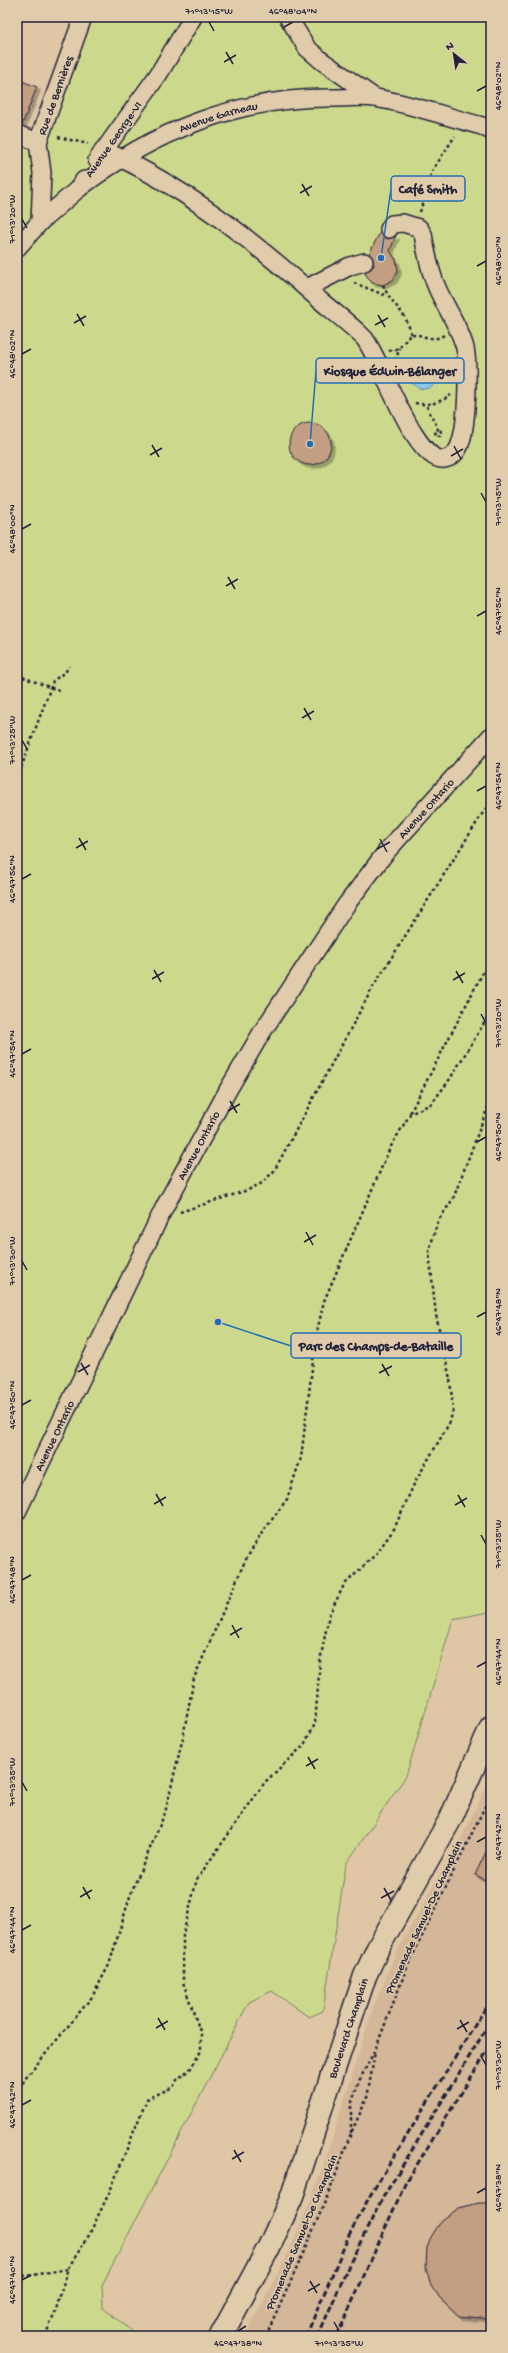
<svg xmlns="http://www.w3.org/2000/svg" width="508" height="2353" font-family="'Gochi Hand',sans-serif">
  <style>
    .built { fill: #d3b798 }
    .green { fill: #ccd98d; stroke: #777e64 }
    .water { fill: #8ac8eb; stroke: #6086a5 }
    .building { fill: #c39e82; stroke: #22223b; filter: url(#shadow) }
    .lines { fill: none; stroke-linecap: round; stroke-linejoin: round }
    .minor-casing { stroke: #22223b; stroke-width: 20 }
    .major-casing { stroke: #22223b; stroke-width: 25 }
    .path { stroke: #22223b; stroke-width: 2.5; stroke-dasharray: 3 3; stroke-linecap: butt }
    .minor { stroke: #e0cbaa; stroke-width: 17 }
    .major { stroke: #e0cbaa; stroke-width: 22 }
    .rail { stroke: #22223b; stroke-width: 3; stroke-dasharray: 6 3; stroke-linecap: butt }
    .ticks { fill: none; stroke: #22223b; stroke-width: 1.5 }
    .labels { text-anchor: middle; stroke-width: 3; stroke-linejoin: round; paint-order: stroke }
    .street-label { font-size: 12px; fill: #22223b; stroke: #e0cbaa }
    .leader { fill: none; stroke: #1f6fb2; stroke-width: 1.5 }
    .callout-dot { fill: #1f6fb2; stroke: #e0cbaa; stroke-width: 1.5 }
    .callout { fill: #e0cbaa; stroke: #1f6fb2; stroke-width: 1.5 }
    .callout-label { font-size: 13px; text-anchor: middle; font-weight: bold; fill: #22223b }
    .neatline { fill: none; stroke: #22223b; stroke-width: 1.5 }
    .ticks-label { font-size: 10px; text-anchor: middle; fill: #22223b }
  </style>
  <defs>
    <filter id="shadow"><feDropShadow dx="3.5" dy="3.5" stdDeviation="0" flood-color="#0004"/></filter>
  </defs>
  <rect width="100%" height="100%" fill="#dfc6a4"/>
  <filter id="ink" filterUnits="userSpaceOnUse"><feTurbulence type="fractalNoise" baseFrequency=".025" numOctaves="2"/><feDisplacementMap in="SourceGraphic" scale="8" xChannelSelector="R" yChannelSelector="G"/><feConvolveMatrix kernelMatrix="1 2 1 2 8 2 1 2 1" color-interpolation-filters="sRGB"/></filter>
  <g filter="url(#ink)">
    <path class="built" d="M 491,1776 L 491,2336 L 245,2336 L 287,2256 L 308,2207 L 324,2165 L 372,2011 L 395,1955 L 467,1827 Z"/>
    <path class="green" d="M 83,17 L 491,17 L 491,1608 L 489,1612 L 453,1619 L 406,1776 L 346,1864 L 323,2011 L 309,2017 L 272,1991 L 249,2002 L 102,2285 L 103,2308 L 138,2336 L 17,2336 L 17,134 L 37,141 Z"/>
    <circle class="water" cx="424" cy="374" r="15"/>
    <g class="building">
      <path d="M 17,79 L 37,87 L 22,125 L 17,124 Z"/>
      <path d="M 380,232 L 384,237 L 388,239 L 396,235 L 390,251 L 396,260 L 398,271 L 393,280 L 383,285 L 372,283 L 364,272 L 371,269 L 374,265 L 373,259 L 369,254 Z"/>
      <circle cx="310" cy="444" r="21"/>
      <path d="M 491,1841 L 491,1882 L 475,1875 Z"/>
      <path d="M 479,2203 L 491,2203 L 491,2319 L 459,2316 L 437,2295 L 431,2286 L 426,2267 L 427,2247 L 431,2237 L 442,2220 L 459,2208 Z"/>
    </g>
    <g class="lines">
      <defs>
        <g id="minor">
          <path d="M 288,17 L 307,48 L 322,61 L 375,98"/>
          <path d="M 17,134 L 38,142"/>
          <path d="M 103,150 C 182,185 251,239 315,296 C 331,310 349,323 364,338 C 381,358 415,465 445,459 C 454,457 459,449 461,441 C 467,422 469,367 465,348 C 460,328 446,308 438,290 C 430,273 426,252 423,234 L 419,228 L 403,223 L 392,224 L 389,229"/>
          <path d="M 97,160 L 158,75 L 193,17"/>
          <path id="s1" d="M 78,189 C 153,131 241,96 336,98 C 349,98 363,96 376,98 C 410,104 448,117 482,126 L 491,131"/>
          <path id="s2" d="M 40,222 L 42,173 L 38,142 L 83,17"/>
          <path d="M 17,248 L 40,222 L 78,189 L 84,180"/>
          <path d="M 307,288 L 350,266 L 364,262"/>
          <path id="s3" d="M 17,1512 L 165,1206 L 228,1090 L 262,1032 L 346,905 L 386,852 L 491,736"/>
        </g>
        <g id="major">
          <path id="s4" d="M 221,2336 L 269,2247 L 291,2199 L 365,1976 L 378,1948 L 451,1818 L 491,1727"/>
        </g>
      </defs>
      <use href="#minor" class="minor-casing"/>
      <use href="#major" class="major-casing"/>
      <g class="path">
        <path d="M 58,137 L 88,144"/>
        <path d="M 420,212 L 432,171 L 455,136"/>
        <path d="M 354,283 L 387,296"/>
        <path d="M 383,285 C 391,305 406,310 411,334"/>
        <path d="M 389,351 L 399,348 L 411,334 C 423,334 433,343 444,335"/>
        <path d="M 396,361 L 399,348"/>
        <path d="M 415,403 C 429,406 439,403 451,395"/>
        <path d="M 427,406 C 429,415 436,421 438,430 L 436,430 L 435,435 L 440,436 L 441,431 L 438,430"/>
        <path d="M 17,675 L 60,691"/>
        <path d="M 17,779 L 53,681 L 66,671 L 69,666"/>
        <path d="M 17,892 L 17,900"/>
        <path d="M 410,1113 L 491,957"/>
        <path d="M 180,1212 L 248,1190 L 262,1183 L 274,1171 L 373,987 L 491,800"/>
        <path d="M 17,2094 L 25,2079 L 92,1997 L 109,1965 L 131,1893 L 165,1813 L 183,1737 L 194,1678 L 245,1561 L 262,1533 L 287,1499 L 301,1458 L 316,1336 L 324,1301 L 390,1148 L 410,1114 L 431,1104 L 448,1082 L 491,1012"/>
        <path d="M 351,2133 L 351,2105 L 359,2081 L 375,2050 L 408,1965 L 491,1794"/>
        <path d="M 17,2275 L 27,2276 L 68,2269"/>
        <path d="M 45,2336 L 55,2313 L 68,2268 L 88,2237 L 110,2191 L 147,2099 L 173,2087 L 177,2080 L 191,2068 L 201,2051 L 201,2034 L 183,1982 L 183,1934 L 197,1879 L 265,1782 L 304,1745 L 315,1724 L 320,1661 L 329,1615 L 344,1585 L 376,1554 L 394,1529 L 415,1482 L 450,1422 L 453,1410 L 450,1379 L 436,1315 L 429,1251 L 438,1221 L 453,1199 L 491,1099"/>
        <path d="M 266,2336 L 299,2263 L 332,2185 L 351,2133 L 367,2098 L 375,2052"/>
      </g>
      <use href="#minor" class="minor"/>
      <use href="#major" class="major"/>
      <g class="rail">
        <path d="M 306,2336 L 350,2233 L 371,2194 L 491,1999"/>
        <path d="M 318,2336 L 349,2265 L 382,2199 L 491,2021"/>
        <path d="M 337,2336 L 405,2184 L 491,2045"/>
      </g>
    </g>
  </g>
  <path class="ticks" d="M 209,22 L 214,31M 284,27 L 293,22M 226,52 L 233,64M 224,62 L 236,55M 477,91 L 486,86M 302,184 L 309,196M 300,193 L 312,186M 22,219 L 27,228M 477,266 L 486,261M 77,314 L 84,326M 378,315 L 385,327M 74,323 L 86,316M 375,325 L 388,318M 22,354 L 31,349M 152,445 L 159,457M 454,446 L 461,459M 150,455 L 162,448M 451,456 L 463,449M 481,493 L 486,502M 22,529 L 31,524M 228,577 L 235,589M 226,586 L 238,579M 477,616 L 486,611M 304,708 L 311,720M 302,718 L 314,711M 22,740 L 27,749M 477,791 L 486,786M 79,838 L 86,850M 380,839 L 387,852M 76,848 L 88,841M 377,849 L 390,842M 22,879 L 31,874M 154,970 L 161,982M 456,971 L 463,983M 152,979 L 164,972M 453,980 L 465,973M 481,1014 L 486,1023M 22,1054 L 31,1049M 230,1101 L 237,1113M 228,1111 L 240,1104M 477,1142 L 486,1137M 306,1232 L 313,1245M 304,1242 L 316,1235M 22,1261 L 27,1270M 477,1317 L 486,1312M 81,1363 L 88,1375M 382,1364 L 389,1376M 78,1372 L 90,1365M 379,1373 L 392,1366M 22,1405 L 31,1400M 156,1494 L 163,1506M 458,1495 L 465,1507M 154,1504 L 166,1497M 455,1505 L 467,1498M 481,1535 L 486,1544M 22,1580 L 31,1575M 232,1625 L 239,1638M 230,1635 L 242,1628M 477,1667 L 486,1662M 308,1757 L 315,1769M 306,1766 L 318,1759M 22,1782 L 27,1791M 477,1842 L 486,1837M 83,1887 L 90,1899M 384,1888 L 391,1900M 80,1897 L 92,1890M 381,1898 L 394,1891M 22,1930 L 31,1925M 158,2018 L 165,2030M 460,2020 L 467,2032M 156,2028 L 168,2021M 457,2029 L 469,2022M 481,2056 L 486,2065M 22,2105 L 31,2100M 234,2150 L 241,2162M 232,2159 L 244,2152M 477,2193 L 486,2188M 22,2280 L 31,2275M 310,2281 L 317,2293M 308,2291 L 320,2284M 334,2322 L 339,2331M 238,2331 L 246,2326"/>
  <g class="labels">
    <g class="street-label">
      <text dy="4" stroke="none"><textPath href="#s2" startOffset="130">Rue de Bernières</textPath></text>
      <text dy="4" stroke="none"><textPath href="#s1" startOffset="159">Avenue Garneau</textPath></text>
      <text transform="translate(113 139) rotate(-55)" y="4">Avenue George-VI</text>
      <text dy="4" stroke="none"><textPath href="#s3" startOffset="817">Avenue Ontario</textPath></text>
      <text dy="4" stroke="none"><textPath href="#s3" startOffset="409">Avenue Ontario</textPath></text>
      <text dy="4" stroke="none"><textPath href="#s3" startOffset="85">Avenue Ontario</textPath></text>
      <text transform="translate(423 1917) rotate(-65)" y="4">Promenade Samuel-De Champlain</text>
      <text dy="4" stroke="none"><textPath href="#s4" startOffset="334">Boulevard Champlain</textPath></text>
      <text transform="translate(301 2232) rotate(-67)" y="4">Promenade Samuel-De Champlain</text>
    </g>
  </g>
  <path class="leader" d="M381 258L391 189M310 444L316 371M218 1322L291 1346"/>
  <g class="callout-dot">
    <circle cx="381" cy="258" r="4"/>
    <circle cx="310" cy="444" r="4"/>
    <circle cx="218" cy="1322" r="4"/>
  </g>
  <g class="callout">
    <rect x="391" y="176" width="74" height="25" rx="4"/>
    <rect x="316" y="358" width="148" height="25" rx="4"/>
    <rect x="291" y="1333" width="170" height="25" rx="4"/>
  </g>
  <g class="callout-label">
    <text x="428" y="193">Café Smith</text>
    <text x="390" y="375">Kiosque Édwin-Bélanger</text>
    <text x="376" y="1350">Parc des Champs-de-Bataille</text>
  </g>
  <rect width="508" height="2353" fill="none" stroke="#e0cbaa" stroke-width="44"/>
  <g transform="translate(454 54) rotate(330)" stroke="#e0cbaa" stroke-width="3" paint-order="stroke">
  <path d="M0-3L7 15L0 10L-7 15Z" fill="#22223b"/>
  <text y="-6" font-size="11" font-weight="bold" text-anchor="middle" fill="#22223b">N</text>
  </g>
  <rect x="22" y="22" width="464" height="2309" class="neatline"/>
  <g class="ticks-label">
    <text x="209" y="14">71°13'15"W</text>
    <text x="293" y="14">46°48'04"N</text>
    <text transform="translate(497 86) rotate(-90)" y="4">46°48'02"N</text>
    <text transform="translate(11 219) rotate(-90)" y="4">71°13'20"W</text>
    <text transform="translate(497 261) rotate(-90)" y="4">46°48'00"N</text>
    <text transform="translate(11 354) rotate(-90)" y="4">46°48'02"N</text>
    <text transform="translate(497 502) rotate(-90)" y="4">71°13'15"W</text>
    <text transform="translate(11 529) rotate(-90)" y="4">46°48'00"N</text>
    <text transform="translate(497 611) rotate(-90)" y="4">46°47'56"N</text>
    <text transform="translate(11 740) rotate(-90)" y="4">71°13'25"W</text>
    <text transform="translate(497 786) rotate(-90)" y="4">46°47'54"N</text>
    <text transform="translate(11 879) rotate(-90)" y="4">46°47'56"N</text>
    <text transform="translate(497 1023) rotate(-90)" y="4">71°13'20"W</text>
    <text transform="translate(11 1054) rotate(-90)" y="4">46°47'54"N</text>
    <text transform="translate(497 1137) rotate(-90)" y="4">46°47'50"N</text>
    <text transform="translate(11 1261) rotate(-90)" y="4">71°13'30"W</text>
    <text transform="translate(497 1312) rotate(-90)" y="4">46°47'48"N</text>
    <text transform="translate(11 1405) rotate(-90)" y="4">46°47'50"N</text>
    <text transform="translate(497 1544) rotate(-90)" y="4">71°13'25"W</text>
    <text transform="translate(11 1580) rotate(-90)" y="4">46°47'48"N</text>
    <text transform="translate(497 1662) rotate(-90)" y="4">46°47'44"N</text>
    <text transform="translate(11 1782) rotate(-90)" y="4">71°13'35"W</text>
    <text transform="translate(497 1837) rotate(-90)" y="4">46°47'42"N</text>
    <text transform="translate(11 1930) rotate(-90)" y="4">46°47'44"N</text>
    <text transform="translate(497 2065) rotate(-90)" y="4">71°13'30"W</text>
    <text transform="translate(11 2105) rotate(-90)" y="4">46°47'42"N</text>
    <text transform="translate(497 2188) rotate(-90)" y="4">46°47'38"N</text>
    <text transform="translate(11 2280) rotate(-90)" y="4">46°47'40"N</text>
    <text x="238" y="2346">46°47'38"N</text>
    <text x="339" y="2346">71°13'35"W</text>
  </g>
</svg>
